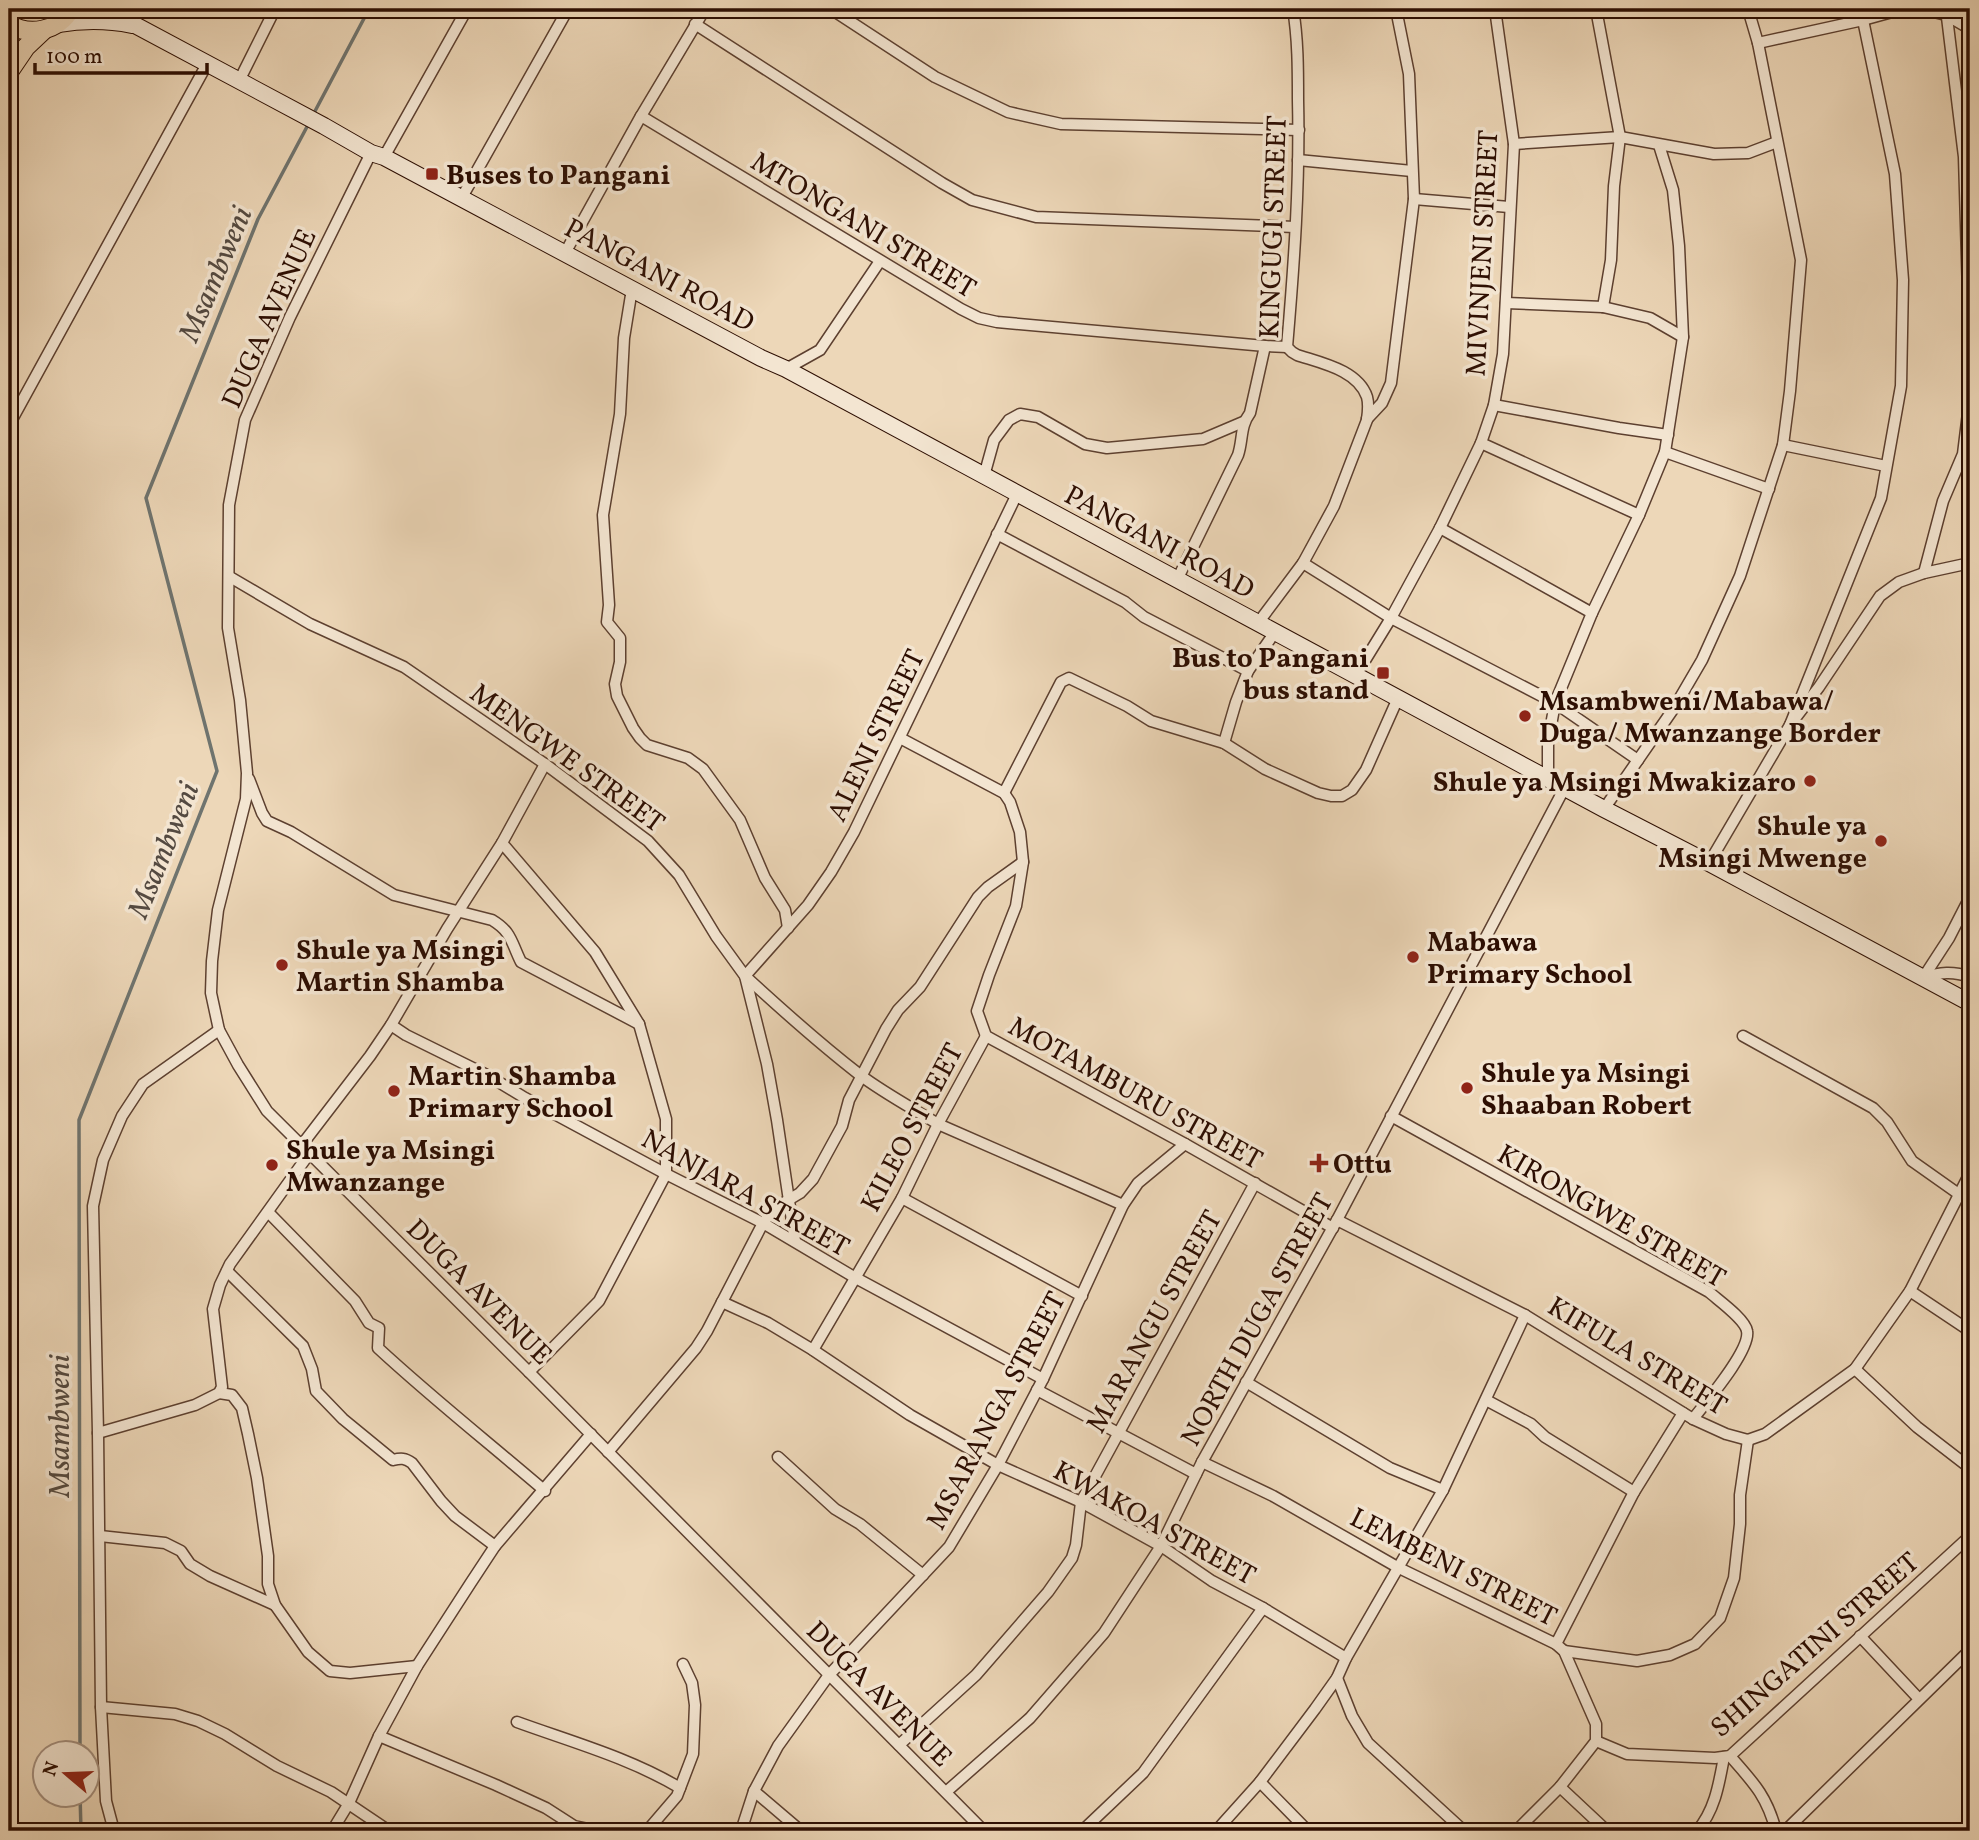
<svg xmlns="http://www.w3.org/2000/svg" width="1979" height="1840" font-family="Vollkorn,serif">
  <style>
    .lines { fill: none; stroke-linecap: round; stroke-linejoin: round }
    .stream { stroke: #6f746f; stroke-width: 3.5 }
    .minor-casing { stroke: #5d4030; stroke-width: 13 }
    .secondary-casing { stroke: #2d0e02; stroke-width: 18 }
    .primary-casing { stroke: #2d0e02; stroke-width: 20 }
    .minor { stroke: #f3e5d1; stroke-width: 10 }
    .secondary { stroke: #f3e5d1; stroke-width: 16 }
    .primary { stroke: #edd7b8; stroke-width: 18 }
    .poi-dot { fill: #8f2418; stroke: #f3e5d1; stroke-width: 2.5 }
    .labels { text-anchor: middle; stroke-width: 7; stroke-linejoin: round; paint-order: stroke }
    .poi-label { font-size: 28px; font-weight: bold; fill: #2d0e02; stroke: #f3e5d1; text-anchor: start }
    .street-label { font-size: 28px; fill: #2d0e02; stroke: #f3e5d1 }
    .water-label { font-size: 30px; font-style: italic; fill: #544a41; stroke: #f3e5d1 }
  </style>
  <rect width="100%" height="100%" fill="#edd7b8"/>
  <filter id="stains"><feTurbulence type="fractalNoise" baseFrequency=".00286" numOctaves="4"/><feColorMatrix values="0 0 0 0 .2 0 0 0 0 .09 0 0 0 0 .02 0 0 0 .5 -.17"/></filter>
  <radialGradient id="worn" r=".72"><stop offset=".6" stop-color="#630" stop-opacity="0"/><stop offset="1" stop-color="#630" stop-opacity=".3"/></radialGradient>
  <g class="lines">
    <g class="stream">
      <path d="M 314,113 L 369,9"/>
      <path d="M 80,1752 L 79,1120 L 217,771 L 146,498 L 258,219 L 309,123"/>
      <path d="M 80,1794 L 81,1831"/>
    </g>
    <defs>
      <g id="minor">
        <path d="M 831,9 L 935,77 L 1008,112 L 1061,124 L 1299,130"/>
        <path d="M 1596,9 L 1620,137 L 1614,186 L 1611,260 L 1603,307"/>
        <path d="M 1922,9 L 1946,15 L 1970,29"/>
        <path d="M 695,24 L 942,183 L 972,200 L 1036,217 L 1295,227"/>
        <path d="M 1758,43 L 1863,20 L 1903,9"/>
        <path d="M 239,81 L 275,9"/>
        <path d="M 641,116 L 961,309 L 979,318 L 997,322 L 1265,346 L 1287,347"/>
        <path d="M 1514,144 L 1620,137 L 1714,154 L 1748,153 L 1777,142"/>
        <path d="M 371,153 L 290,317 L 245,420 L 229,505 L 228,628 L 240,700 L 247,773 L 246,799 L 218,910 L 212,961 L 211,993 L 219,1030 L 238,1065 L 267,1111 L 529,1372 L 984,1831"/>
        <path d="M 384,157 L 467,9"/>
        <path d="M 1298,160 L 1412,171"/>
        <path d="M 461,199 L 568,9"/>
        <path d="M 1414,199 L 1509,207"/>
        <path d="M 565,253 L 641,116 L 705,9"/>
        <path d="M 632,289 L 624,338 L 620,414 L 603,515 L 609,605 L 607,622 L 620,638 L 620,662 L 615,684 L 617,696 L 633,728 L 640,738 L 647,745 L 688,758 L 703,769 L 740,820 L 765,878 L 785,910 L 788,928"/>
        <path d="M 1506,303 L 1603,307 L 1650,318 L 1683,337"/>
        <path d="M 786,369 L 820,350 L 880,261"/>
        <path d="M 1494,405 L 1619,428 L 1668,435"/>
        <path d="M 1367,419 L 1382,403 L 1391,383 L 1414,199 L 1409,74 L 1396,9"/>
        <path d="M 9,425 L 207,64"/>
        <path d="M 1481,443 L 1639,515"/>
        <path d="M 1783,445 L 1886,466"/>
        <path d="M 1665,452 L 1769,489"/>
        <path d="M 984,476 L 994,440 L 1009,420 L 1020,414 L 1038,417 L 1085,444 L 1107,448 L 1203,439 L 1243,422"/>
        <path d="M 1017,494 L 854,832 L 831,872 L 808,905 L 745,976 C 782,1010 820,1044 860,1075 C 884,1093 912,1108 938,1124 L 1123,1205"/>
        <path d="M 1440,528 L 1592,613"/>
        <path d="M 997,534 L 1125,602 L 1144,617 L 1248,671"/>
        <path d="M 1303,563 L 1391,618 L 1555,703 L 1638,760"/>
        <path d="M 1924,573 L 1943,501 L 1963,454 L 1968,413 L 1970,362 L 1964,157 L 1946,9"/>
        <path d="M 230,577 L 310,624 L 404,667 L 545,764 L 648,841 L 679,875 L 716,936 L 745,976 L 767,1064 L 777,1120 L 795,1241"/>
        <path d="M 1177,580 L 1238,455 C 1243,440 1240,426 1250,413 L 1265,346"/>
        <path d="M 1258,623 L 1303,563 L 1334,506 L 1367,420 C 1368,413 1369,404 1367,397 C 1358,370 1321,363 1297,355 L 1292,352 L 1287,347 C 1294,265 1300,182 1298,100 C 1298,70 1298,38 1293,9"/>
        <path d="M 1356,675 L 1391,618 L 1440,528 L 1481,443 L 1494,405 L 1503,354 L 1514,144 L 1495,9"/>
        <path d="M 1790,725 L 1881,498 L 1901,386 L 1903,280 L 1895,174 L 1863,20"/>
        <path d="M 900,738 L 1004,793 L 1010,802 L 1020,832 L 1023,862 L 1016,906 L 989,975 L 977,1011 L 986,1036 L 1185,1144 L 1333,1228"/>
        <path d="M 1224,743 L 1236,702 L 1248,671 L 1275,632"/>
        <path d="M 1548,778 L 1548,742 L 1555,703 L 1592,613 L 1639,515 L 1665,452 L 1683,337 L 1679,246 L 1673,190 L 1659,145"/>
        <path d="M 249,779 L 262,813 L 267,821 L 291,832 L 394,895 L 492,920 C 512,932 511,942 521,962 L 639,1024"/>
        <path d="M 1004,793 L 1061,682 L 1069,678 L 1127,706 L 1151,721 L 1224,743 L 1265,769 L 1318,793 L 1331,796 L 1342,796 L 1352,790 L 1366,770 L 1398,698"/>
        <path d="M 1604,809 L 1674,708 L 1702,660 L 1740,576 L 1783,445 L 1790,391 L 1801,260 L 1758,43 L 1748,9"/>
        <path d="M 502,843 L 595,952 L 639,1024 L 666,1119 L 666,1174 L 599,1301 L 529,1372"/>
        <path d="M 1709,863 L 1790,725 L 1819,687 L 1880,596 L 1899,582 L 1924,573 L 1970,563"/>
        <path d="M 1923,978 L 1949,938 L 1970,897"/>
        <path d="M 1923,978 C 1940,972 1953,971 1970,977"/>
        <path d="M 391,1025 L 406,1035 L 487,1075 L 525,1098 L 666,1174 L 763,1223 L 854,1277 L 1043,1379"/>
        <path d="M 1743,1036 L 1873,1108 L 1887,1122 L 1912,1161 L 1970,1202"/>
        <path d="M 1391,1116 L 1709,1292 C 1718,1300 1745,1319 1747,1331 C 1751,1350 1706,1402 1693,1419"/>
        <path d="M 301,1146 L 370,1056 L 391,1025 L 447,929 L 502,843 L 545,764"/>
        <path d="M 902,1198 L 1082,1296"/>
        <path d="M 268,1212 L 355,1301 L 369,1323 L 379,1328 L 378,1348 C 432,1398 489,1443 545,1491"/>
        <path d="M 1337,1220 L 1525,1315 L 1693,1419 L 1726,1434 L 1748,1440 L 1765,1434 L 1855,1369 L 1910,1291 L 1970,1173"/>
        <path d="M 227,1271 L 303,1346 L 312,1369 L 316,1391 L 343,1419 L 393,1460 C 401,1458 405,1458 412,1463 L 441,1501 L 455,1516 L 495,1546"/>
        <path d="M 1910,1291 L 1970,1331"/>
        <path d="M 722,1302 L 768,1323 L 813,1350 L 910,1415 L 998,1465 L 1081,1502 L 1161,1546 L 1212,1581 L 1263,1608 L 1346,1658"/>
        <path d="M 813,1350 L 902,1198 L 938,1124 L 986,1036"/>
        <path d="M 1855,1369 L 1917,1427 L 1970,1468"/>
        <path d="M 1246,1382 L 1390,1468 L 1443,1490"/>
        <path d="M 1037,1390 L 1196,1474"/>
        <path d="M 219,1393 L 232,1395 L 242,1408 L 248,1434 L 257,1478 L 268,1556 L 268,1584 L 275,1605 L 308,1652 L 330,1671 L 350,1673 L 417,1666"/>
        <path d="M 1486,1400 L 1531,1424 L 1545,1437 L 1634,1492"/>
        <path d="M 98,1433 L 195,1405 L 219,1393 L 222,1387 L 213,1309 L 220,1285 L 230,1264 L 309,1154"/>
        <path d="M 608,1452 L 696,1348 L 707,1331 L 763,1223 L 775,1208 L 800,1193 L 813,1179 L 842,1126 L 849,1100 L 886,1029 L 898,1010 L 920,987 L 978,897 L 988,887 L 1023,862"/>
        <path d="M 778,1457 L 835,1509 L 860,1524 L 923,1575"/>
        <path d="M 1202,1462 L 1273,1496 L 1399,1568 L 1556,1644 L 1564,1651 L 1596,1724 L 1596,1741 L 1560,1787 L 1516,1831"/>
        <path d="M 100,1536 L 165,1543 L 181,1551 L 190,1564 L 210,1576 L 275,1605"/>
        <path d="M 1860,1636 L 1919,1699"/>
        <path d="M 1556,1644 L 1634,1492 L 1683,1413"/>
        <path d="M 1564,1651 L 1637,1661 L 1670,1655 L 1695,1644 L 1720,1618 L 1734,1578 L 1740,1524 L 1740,1495 L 1748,1440"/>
        <path d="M 1337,1678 L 1352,1716 L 1368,1743 L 1464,1831"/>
        <path d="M 101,1707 L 175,1714 L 198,1721 L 225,1734 L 277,1766 L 331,1792 L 389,1831"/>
        <path d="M 517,1722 C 572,1742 630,1758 680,1788"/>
        <path d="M 379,1736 L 496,1785 L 546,1808 L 574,1826 L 598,1831"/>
        <path d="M 1596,1741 L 1627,1754 L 1715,1758 L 1730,1756 L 1970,1536"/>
        <path d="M 899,1745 L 976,1675 L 1048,1592 L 1072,1558 L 1076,1545 L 1081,1502 L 1255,1183"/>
        <path d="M 1730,1756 C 1753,1782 1767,1796 1776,1831"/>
        <path d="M 1260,1782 L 1308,1831"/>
        <path d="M 1560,1787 L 1607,1831"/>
        <path d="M 754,1791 L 801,1831"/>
        <path d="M 946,1792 L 1030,1718 L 1104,1633 L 1161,1546 L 1202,1462 L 1337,1220 L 1565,787"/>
        <path d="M 114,1831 L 106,1801 L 101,1707 L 98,1433 L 93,1206 L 103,1160 L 122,1116 L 143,1084 L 219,1030"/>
        <path d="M 332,1831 L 349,1803 L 379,1736 L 417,1666 L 470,1584 L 495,1546 L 591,1434"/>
        <path d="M 647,1831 L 677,1796 L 693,1754 L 695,1705 L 692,1683 L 683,1664"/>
        <path d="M 741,1831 L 754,1791 L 778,1746 L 829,1675 L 949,1547 L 998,1465 L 1043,1379 L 1123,1205 L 1138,1183 L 1185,1144"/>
        <path d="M 1082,1831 L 1143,1773 L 1263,1608"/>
        <path d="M 1216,1831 L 1260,1782 L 1315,1709 L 1337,1678 L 1346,1658 L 1443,1490 L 1525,1315"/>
        <path d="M 1697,1831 C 1715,1810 1719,1784 1724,1757"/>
        <path d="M 1785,1831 L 1970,1650"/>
        <path d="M 1968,1831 L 1970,1829"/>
      </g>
      <g id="secondary">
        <path d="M 115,9 L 135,25 L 324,126 L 371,153 L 384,157 L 761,358 L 786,369 L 1604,809 L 1709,863 L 1970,1003"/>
        <path d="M 58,24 C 83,20 108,20 132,25"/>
      </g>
      <g id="primary">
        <path d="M 9,24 C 30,37 58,31 71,9"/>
        <path d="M 9,72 L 26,47 L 44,30"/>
      </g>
    </defs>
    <use href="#minor" class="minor-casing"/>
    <use href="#secondary" class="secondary-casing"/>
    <use href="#primary" class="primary-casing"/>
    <use href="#minor" class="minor"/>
    <use href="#secondary" class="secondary"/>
    <use href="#primary" class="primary"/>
  </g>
  <g class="poi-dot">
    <rect x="425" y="167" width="14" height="14" rx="3.5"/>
    <rect x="1376" y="666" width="14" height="14" rx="3.5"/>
    <circle cx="1525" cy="716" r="7"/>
    <circle cx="1810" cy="781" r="7"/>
    <circle cx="1881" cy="841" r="7"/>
    <circle cx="1413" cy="957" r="7"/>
    <circle cx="282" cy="965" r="7"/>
    <circle cx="1467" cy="1088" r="7"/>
    <circle cx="394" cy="1091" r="7"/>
    <path d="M1315.5 1152.5h7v7h7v7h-7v7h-7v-7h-7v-7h7z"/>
    <circle cx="272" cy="1165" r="7"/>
  </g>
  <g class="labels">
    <g class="poi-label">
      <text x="446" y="184">Buses to Pangani</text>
      <text x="1369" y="667" text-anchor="end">Bus to Pangani<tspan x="1369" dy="32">bus stand</tspan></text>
      <text x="1539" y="710">Msambweni/Mabawa/<tspan x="1539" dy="32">Duga/ Mwanzange Border</tspan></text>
      <text x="1796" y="791" text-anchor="end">Shule ya Msingi Mwakizaro</text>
      <text x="1867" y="835" text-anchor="end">Shule ya<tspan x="1867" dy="32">Msingi Mwenge</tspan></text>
      <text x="1427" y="951">Mabawa<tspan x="1427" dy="32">Primary School</tspan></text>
      <text x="296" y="959">Shule ya Msingi<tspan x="296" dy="32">Martin Shamba</tspan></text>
      <text x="1481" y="1082">Shule ya Msingi<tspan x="1481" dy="32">Shaaban Robert</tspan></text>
      <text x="408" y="1085">Martin Shamba<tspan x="408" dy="32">Primary School</tspan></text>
      <text x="286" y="1159">Shule ya Msingi<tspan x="286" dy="32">Mwanzange</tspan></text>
      <text x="1333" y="1173">Ottu</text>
    </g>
    <g class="street-label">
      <text transform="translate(864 224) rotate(31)" y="10">MTONGANI STREET</text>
      <text transform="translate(1272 227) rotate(-88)" y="10">KINGUGI STREET</text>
      <text transform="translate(1481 253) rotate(-87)" y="10">MIVINJENI STREET</text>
      <text transform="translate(660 274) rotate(28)" y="10">PANGANI ROAD</text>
      <text transform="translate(268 318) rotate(-66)" y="10">DUGA AVENUE</text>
      <text transform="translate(1160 541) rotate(28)" y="10">PANGANI ROAD</text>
      <text transform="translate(875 735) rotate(-64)" y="10">ALENI STREET</text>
      <text transform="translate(568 757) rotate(36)" y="10">MENGWE STREET</text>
      <text transform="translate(1136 1092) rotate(29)" y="10">MOTAMBURU STREET</text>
      <text transform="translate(911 1127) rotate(-62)" y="10">KILEO STREET</text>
      <text transform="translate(746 1192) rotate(29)" y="10">NANJARA STREET</text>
      <text transform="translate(1612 1215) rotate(30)" y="10">KIRONGWE STREET</text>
      <text transform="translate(480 1291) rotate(45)" y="10">DUGA AVENUE</text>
      <text transform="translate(1256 1319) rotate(-61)" y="10">NORTH DUGA STREET</text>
      <text transform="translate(1153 1321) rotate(-61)" y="10">MARANGU STREET</text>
      <text transform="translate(1638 1355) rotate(31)" y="10">KIFULA STREET</text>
      <text transform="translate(995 1410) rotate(-62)" y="10">MSARANGA STREET</text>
      <text transform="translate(1155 1522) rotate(29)" y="10">KWAKOA STREET</text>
      <text transform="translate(1454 1566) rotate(27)" y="10">LEMBENI STREET</text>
      <text transform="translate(1814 1644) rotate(-41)" y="10">SHINGATINI STREET</text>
      <text transform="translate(880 1693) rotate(45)" y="10">DUGA AVENUE</text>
    </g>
    <g class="water-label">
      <text transform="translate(215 274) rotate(-67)" y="10">Msambweni</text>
      <text transform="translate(163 850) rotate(-68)" y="10">Msambweni</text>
      <text transform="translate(59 1426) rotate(-90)" y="10">Msambweni</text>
    </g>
  </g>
  <rect width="1979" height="1840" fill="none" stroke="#edd7b8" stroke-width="35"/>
  <rect x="10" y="10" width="1958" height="1819" fill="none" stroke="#2d0e02" stroke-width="3.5"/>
  <rect x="18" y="18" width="1944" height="1805" fill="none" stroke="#2d0e02" stroke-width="2"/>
  <g transform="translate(66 1774) rotate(289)"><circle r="33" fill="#f3e5d1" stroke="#a48f7e" stroke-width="2"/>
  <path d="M0-5L12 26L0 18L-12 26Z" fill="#8f2418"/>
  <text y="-10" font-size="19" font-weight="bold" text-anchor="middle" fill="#2d0e02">N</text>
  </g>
  <path d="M35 63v10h172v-10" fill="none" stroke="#2d0e02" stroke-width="3.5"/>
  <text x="46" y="63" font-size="21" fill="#2d0e02" stroke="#f3e5d1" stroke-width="5" paint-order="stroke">100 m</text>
  <rect width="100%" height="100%" filter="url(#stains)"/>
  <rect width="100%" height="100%" fill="url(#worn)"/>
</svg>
